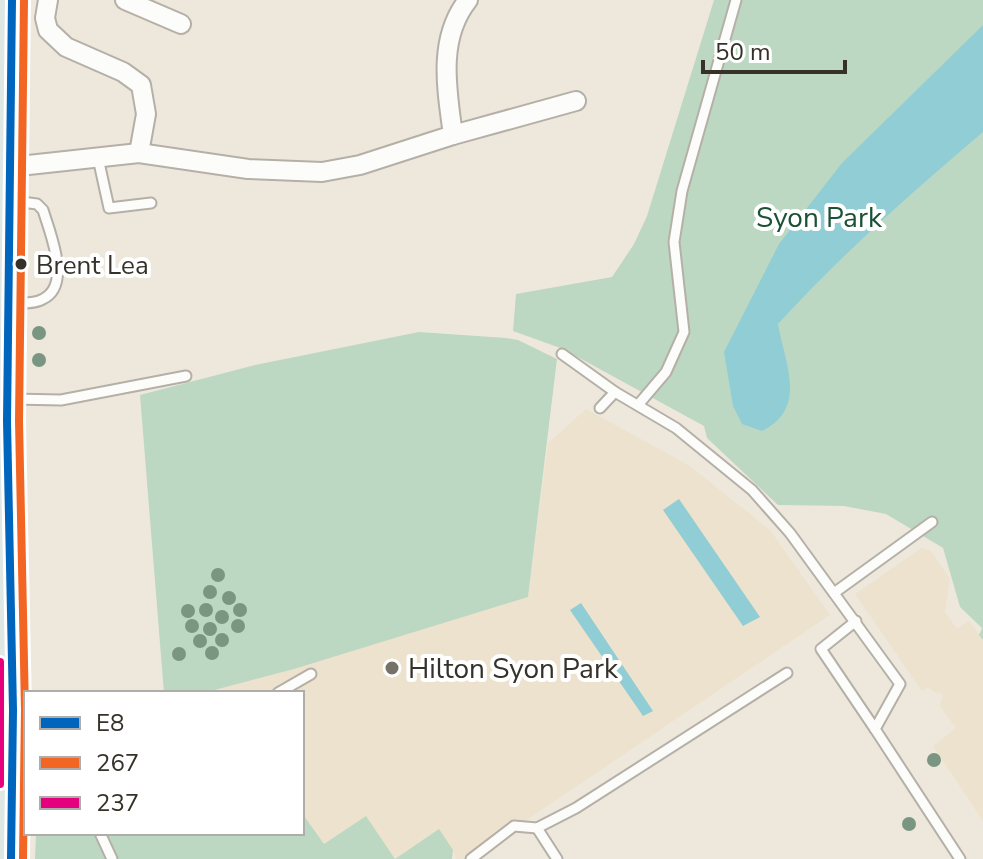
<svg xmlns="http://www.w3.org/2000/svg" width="983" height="859" font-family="'Nunito Sans',sans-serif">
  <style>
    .built { fill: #ede2cd }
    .green { fill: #bdd8c2 }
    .water { fill: #90cdd4 }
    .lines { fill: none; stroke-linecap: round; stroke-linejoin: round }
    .lane-casing { stroke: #b5b0a7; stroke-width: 13 }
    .street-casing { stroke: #b5b0a7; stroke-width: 22 }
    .primary-casing { stroke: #9da9a0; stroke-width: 32 }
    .lane { stroke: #fcfcfa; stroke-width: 9 }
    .street { stroke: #fcfcfa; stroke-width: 18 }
    .primary { stroke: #dfe7e4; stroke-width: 28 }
    .bus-1-casing { stroke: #fff; stroke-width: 14 }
    .bus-2-casing { stroke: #fff; stroke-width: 14 }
    .bus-3-casing { stroke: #fff; stroke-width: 14 }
    .bus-1 { stroke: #0065bd; stroke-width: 8 }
    .bus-2 { stroke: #f26522; stroke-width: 8 }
    .bus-3 { stroke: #e5007d; stroke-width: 8 }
    .tree { fill: #7a9581 }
    .bus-dot { fill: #363229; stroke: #fff; stroke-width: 3 }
    .poi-dot { fill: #767268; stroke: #fff; stroke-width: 3 }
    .labels { text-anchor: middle; stroke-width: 8; stroke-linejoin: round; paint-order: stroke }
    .bus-label { font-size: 26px; fill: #363229; stroke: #fff; text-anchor: start }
    .park-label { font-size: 28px; fill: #1b5137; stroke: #fff }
    .poi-label { font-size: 28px; fill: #363229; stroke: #fff; text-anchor: start }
  </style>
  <rect width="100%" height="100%" fill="#eee8dc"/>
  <g class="built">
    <path d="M 586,409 L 690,466 L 770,530 L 830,615 L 469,859 L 456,859 L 453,850 L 395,859 L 324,844 L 302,813 L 302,693 L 200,693 L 528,597 L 548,443 Z"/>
    <path d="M 922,548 L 931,551 L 950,579 L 945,612 L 957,629 L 969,621 L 983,640 L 983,821 L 933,746 L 956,728 L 940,706 L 943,694 L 934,692 L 929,687 L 922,691 L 855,594 Z"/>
  </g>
  <g class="green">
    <path d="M 714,0 L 983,0 L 983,640 L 979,635 L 982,628 L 960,607 L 943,548 L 886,514 L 844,506 L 778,505 L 707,438 L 704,426 L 563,349 L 513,331 L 516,294 L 612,277 L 634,244 L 647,216 Z"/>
    <path d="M 419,332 L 506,338 L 518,340 L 557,359 L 528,597 L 294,669 L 203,693 L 164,693 L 140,395 L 255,365 Z"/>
    <path d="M 302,813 L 324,844 L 366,816 L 395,859 L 439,829 L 453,850 L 452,859 L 35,859 L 36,833 L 302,833 Z"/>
  </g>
  <g class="water">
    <path d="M 983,25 L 983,132 C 911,193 842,254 778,324 C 785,364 808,408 762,431 L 742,424 L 733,406 L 724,352 L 779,244 L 842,163 Z"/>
    <path d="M 679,499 L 760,617 L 743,626 L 663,510 Z"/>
    <path d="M 581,603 L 653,711 L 643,716 L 570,610 Z"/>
  </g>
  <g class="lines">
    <defs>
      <g id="lane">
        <path d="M 98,158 L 109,208 L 151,203"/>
        <path d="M 11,304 C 21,303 35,304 43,299 C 72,285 50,233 43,210 L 37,204 L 14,201"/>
        <path d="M 562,354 L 615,392 L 676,428 L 752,490 L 790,533 L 900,684 L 875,729 L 960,859"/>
        <path d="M 12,399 L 61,400 L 186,376"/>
        <path d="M 638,405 L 666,372 L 684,332 L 674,242 L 682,191 L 736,0"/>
        <path d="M 600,408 L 615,392"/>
        <path d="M 834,593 L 932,522"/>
        <path d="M 856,621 L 821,649 L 875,729"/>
        <path d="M 278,693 L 311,674"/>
        <path d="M 537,828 L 557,859"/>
        <path d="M 100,833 L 112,859"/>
        <path d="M 471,859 L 514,826 L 537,828 L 576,808 L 787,673"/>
      </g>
      <g id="street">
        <path d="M 48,0 L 45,18 L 48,30 L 66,47 L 123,72 L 141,85 L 146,114 L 139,153"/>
        <path d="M 125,0 L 181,24"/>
        <path d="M 453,135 L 576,101"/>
        <path d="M 10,167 L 139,153 L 248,169 L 322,172 L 360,165 L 453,135 C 447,90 437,39 468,0"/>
      </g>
      <path id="primary" d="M 11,859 L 13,710 L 7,421 L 12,0"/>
    </defs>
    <use href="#lane" class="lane-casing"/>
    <use href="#street" class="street-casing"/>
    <use href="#primary" class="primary-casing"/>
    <use href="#lane" class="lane"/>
    <use href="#street" class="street"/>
    <use href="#primary" class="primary"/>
    <defs>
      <path id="bus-1" d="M 11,859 L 13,710 L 7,421 L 12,0"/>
      <path id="bus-2" d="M 23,859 L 25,710 L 19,421 L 24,0"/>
      <path id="bus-3" d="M 0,662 L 0,784"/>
    </defs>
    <use href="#bus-1" class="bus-1-casing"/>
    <use href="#bus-2" class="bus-2-casing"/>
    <use href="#bus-3" class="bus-3-casing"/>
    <use href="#bus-1" class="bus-1"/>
    <use href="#bus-2" class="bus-2"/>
    <use href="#bus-3" class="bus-3"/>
  </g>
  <g class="tree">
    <circle cx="39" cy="333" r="7"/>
    <circle cx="39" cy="360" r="7"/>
    <circle cx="218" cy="575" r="7"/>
    <circle cx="210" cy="592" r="7"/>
    <circle cx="229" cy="598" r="7"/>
    <circle cx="206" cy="610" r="7"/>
    <circle cx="240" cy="610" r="7"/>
    <circle cx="188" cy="611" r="7"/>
    <circle cx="222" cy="617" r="7"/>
    <circle cx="192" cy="626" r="7"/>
    <circle cx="238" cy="626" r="7"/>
    <circle cx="210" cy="629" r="7"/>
    <circle cx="222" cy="640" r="7"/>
    <circle cx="200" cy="641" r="7"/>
    <circle cx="212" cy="653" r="7"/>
    <circle cx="179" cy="654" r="7"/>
    <circle cx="934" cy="760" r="7"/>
    <circle cx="909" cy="824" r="7"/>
  </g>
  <circle class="bus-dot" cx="21" cy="264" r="7"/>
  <circle class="poi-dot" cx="392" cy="668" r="8"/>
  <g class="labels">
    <g class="bus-label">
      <text x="36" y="274">Brent Lea</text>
    </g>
    <g class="park-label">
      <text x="819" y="227">Syon Park</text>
    </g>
    <g class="poi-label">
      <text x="408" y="678">Hilton Syon Park</text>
    </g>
  </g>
  <rect x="24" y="691" width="280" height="144" fill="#ffffff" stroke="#afada9" stroke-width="2"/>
  <rect x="40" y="717" width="40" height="12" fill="#0065bd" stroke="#afada9" stroke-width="2"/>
  <text x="96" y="731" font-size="24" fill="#363229">E8</text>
  <rect x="40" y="757" width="40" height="12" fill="#f26522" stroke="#afada9" stroke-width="2"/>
  <text x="96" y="771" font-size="24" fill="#363229">267</text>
  <rect x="40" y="797" width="40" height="12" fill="#e5007d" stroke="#afada9" stroke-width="2"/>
  <text x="96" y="811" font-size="24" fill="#363229">237</text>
  <path d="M703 60v12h142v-12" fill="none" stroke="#363229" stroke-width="4"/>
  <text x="715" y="60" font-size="24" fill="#363229" stroke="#ffffff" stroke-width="6" paint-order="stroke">50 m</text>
</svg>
